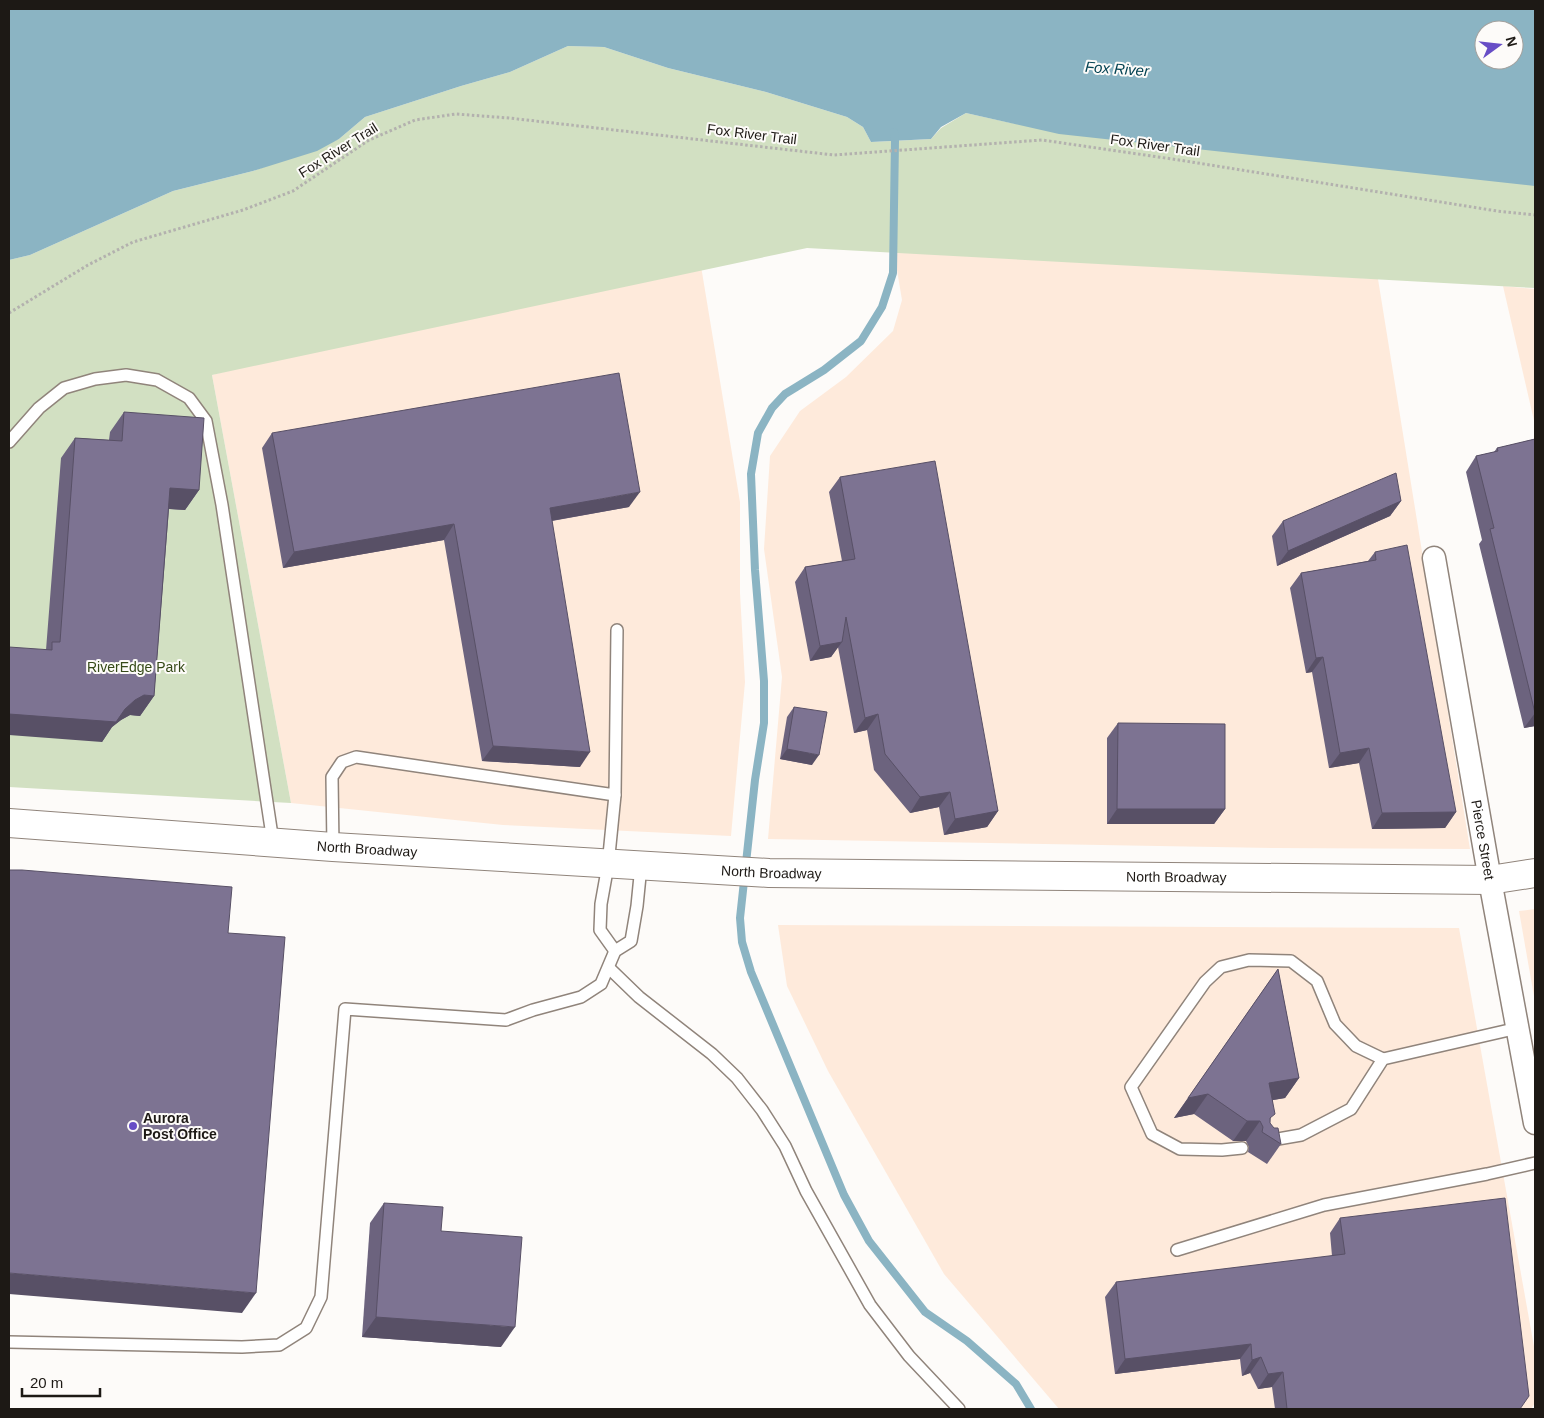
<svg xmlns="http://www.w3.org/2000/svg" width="1544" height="1418" font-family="Arial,sans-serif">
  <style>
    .built { fill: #feeadb }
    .green { fill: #d2e0c2 }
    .water { fill: #8bb4c3; fill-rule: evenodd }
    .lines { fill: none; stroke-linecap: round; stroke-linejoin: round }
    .stream { stroke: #8bb4c3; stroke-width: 8 }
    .lane-casing { stroke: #90847b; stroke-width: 14 }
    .street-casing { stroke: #90847b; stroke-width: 25 }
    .secondary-casing { stroke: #90847b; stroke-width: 30 }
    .path { stroke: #b3b1ae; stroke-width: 3; stroke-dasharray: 2.5 2.5; stroke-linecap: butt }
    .lane { stroke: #fff; stroke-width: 11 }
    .street { stroke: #fff; stroke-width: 22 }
    .secondary { stroke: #fff; stroke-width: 28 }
    .wall { fill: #6c637e }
    .shaded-wall { fill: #585066 }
    .building { fill: #7d7392; stroke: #585066 }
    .poi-dot { fill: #674dc6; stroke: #fdfbf9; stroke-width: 2 }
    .labels { text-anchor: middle; stroke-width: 4; stroke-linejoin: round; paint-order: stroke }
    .street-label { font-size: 14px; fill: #1d1915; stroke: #fdfbf9 }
    .park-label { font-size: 14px; fill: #364a18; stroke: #fdfbf9 }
    .poi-label { font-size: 14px; font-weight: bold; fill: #1d1915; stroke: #fdfbf9; text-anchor: start }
    .water-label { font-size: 15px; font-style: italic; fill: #024151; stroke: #fdfbf9 }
  </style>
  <rect width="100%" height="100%" fill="#fdfbf9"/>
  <g class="built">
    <path d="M 894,252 L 1378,279 L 1470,849 L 1274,848 L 768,839 L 782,677 L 764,549 L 770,456 L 800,411 L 846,377 L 893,331 L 902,300 Z"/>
    <path d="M 700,260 L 740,502 L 740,593 L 745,682 L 731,836 L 503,825 L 291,803 L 212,375 L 415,321 Z"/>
    <path d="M 1503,286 L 1535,289 L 1535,425 Z"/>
    <path d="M 1535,909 L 1535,1002 L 1519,911 Z"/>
    <path d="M 778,925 L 1459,928 L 1535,1352 L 1535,1403 L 1531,1409 L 1059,1409 L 944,1274 L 828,1071 L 787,986 Z"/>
  </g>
  <path class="green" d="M 568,46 L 604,47 L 668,68 L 766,92 L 847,117 L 863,127 L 871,142 L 931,139 L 941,128 L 966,113 L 1011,123 L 1535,177 L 1535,288 L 807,248 L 212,375 L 291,803 L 9,787 L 9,260 L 30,255 L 173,191 L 253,171 L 339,139 L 365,117 L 461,86 L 510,72 Z"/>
  <path class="water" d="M 9,9 L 1535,9 L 1535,186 L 1059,134 L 966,113 L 941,127 L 931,139 L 871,142 L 863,127 L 847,117 L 766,92 L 668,68 L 604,47 L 568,46 L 510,72 L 461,86 L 365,117 L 339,139 L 317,151 L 253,171 L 173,191 L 30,255 L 9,260 ZM 1484,30 L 1514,30 L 1514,60 L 1484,60 Z"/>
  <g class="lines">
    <path class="stream" d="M 894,132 L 895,141 L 893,273 L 882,307 L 861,341 L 824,370 L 785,394 L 772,408 L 758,433 L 751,474 L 755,570 L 764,681 L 764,723 L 755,780 L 740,918 L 742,942 L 751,972 L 844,1195 L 869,1241 L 925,1312 L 967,1341 L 1016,1384 L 1031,1409"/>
    <defs>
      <g id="lane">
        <path d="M 9,442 L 39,408 L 64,388 L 95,379 L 126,375 L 157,380 L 189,398 L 206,421 L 222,505 L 273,842"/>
        <path d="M 615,795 L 608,865 L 601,904 L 600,930 L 615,951"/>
        <path d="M 333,847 L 332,777 L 342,762 L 356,757 L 615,795 L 617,630"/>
        <path d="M 609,968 L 639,997 L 712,1054 L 737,1078 L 762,1110 L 785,1146 L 806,1191 L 870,1305 L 909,1356 L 959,1409"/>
        <path d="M 1266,1141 L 1301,1135 L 1351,1109 L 1383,1059 L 1518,1028"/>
        <path d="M 1242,1148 L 1222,1150 L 1180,1149 L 1152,1134 L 1131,1087 L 1205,982 L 1221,967 L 1249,960 L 1291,961 L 1317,981 L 1335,1024 L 1356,1046 L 1383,1059"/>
        <path d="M 1177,1250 L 1324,1205 L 1487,1174 L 1535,1163"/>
        <path d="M 9,1342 L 242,1347 L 279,1345 L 306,1328 L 321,1297 L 345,1009 L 506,1020 L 533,1010 L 581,997 L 601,984 L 615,951 L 631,941 L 637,906 L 641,866"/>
      </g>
      <g id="street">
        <path id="s1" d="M 1434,558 L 1490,880 L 1535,1123"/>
      </g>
      <g id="secondary">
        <path id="s2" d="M 9,823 L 333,847 L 769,873 L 1490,880 L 1535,873"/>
      </g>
    </defs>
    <use href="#lane" class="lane-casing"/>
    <use href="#street" class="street-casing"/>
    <use href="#secondary" class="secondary-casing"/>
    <path class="path" d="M 9,313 L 88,265 L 133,242 L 243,210 L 293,191 L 369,140 L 415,120 L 456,114 L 509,118 L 834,155 L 1042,140 L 1179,160 L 1497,211 L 1535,215"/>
    <use href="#lane" class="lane"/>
    <use href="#street" class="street"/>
    <use href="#secondary" class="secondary"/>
  </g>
  <g class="wall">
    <path d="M 124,412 L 199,490 L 185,510 L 169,509 L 154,696 L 140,716 L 130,715 L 121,720 L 112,727 L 102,742 L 46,650 L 61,458 L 75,438 L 109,440 L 110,432 Z"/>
    <path d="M 272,433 L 629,507 L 552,521 L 580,767 L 482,761 L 444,540 L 283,568 L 262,448 Z"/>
    <path d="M 1535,439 L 1535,726 L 1524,728 L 1479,544 L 1482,540 L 1466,472 L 1476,456 L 1494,452 L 1497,448 Z"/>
    <path d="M 840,477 L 998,811 L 987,827 L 944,835 L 939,807 L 910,813 L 874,770 L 867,730 L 854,733 L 838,647 L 831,657 L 810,661 L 795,582 L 805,567 L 842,561 L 829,492 Z"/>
    <path d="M 1401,501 L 1390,516 L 1277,566 L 1272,536 L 1283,521 Z"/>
    <path d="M 1375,552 L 1456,812 L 1445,828 L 1372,829 L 1359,763 L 1329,768 L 1312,672 L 1306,673 L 1290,588 L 1301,573 L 1368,561 Z"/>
    <path d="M 794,707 L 812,765 L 780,759 L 787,717 Z"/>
    <path d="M 1118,723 L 1225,809 L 1214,824 L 1107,824 L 1107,738 Z"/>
    <path d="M 1278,969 L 1299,1078 L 1285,1098 L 1273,1100 L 1270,1123 L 1281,1144 L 1267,1164 L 1248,1152 L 1249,1147 L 1246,1141 L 1233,1141 L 1194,1114 L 1174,1118 Z"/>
    <path d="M 384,1203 L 441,1231 L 501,1347 L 362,1337 L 370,1223 Z"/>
    <path d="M 1340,1218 L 1520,1409 L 1275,1409 L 1272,1387 L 1258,1389 L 1250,1373 L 1242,1376 L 1240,1359 L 1115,1374 L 1105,1297 L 1116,1282 L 1332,1256 L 1330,1233 Z"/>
  </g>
  <g class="shaded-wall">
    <path d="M 170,488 L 199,490 L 185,510 L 156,508 Z"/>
    <path d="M 640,492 L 629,507 L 539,523 L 550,508 Z"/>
    <path d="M 1401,501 L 1390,516 L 1277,566 L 1288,551 Z"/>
    <path d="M 454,524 L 444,540 L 283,568 L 294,552 Z"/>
    <path d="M 842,642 L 831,657 L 810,661 L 820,646 Z"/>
    <path d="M 1323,657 L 1312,672 L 1306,673 L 1316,658 Z"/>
    <path d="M 144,695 L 154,696 L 140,716 L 130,715 L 121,720 L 112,727 L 102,742 L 9,735 L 9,714 L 125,709 L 135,700 Z"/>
    <path d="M 1535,713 L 1535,726 L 1524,728 Z"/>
    <path d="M 878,714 L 867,730 L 854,733 L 865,718 Z"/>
    <path d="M 493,746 L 590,752 L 580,767 L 482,761 Z"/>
    <path d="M 1369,748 L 1359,763 L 1329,768 L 1340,753 Z"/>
    <path d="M 787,749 L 819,755 L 812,765 L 780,759 Z"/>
    <path d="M 950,792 L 939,807 L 910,813 L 920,797 Z"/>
    <path d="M 1117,809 L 1225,809 L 1214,824 L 1107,824 Z"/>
    <path d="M 998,811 L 987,827 L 944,835 L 955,819 Z"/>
    <path d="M 1456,812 L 1445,828 L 1372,829 L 1382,813 Z"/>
    <path d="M 1299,1078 L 1285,1098 L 1255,1103 L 1269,1083 Z"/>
    <path d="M 1208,1094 L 1194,1114 L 1174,1118 L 1188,1098 Z"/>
    <path d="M 1247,1121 L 1260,1121 L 1246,1141 L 1233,1141 Z"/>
    <path d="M 9,1273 L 256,1293 L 242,1313 L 9,1294 Z"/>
    <path d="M 376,1317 L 515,1327 L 501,1347 L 362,1337 Z"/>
    <path d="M 1251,1344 L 1240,1359 L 1115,1374 L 1125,1359 Z"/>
    <path d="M 1261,1357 L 1250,1373 L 1242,1376 L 1252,1360 Z"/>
    <path d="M 1283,1372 L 1272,1387 L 1258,1389 L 1268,1374 Z"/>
  </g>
  <g class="building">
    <path d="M 619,373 L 640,492 L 550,508 L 590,752 L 493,746 L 454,524 L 294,552 L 272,433 Z"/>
    <path d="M 124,412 L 204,418 L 199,490 L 170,488 L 154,696 L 144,695 L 135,700 L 125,709 L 116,722 L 9,714 L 9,647 L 52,650 L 52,642 L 60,642 L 75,438 L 122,441 Z"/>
    <path d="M 1535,439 L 1535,713 L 1490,529 L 1494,528 L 1476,456 L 1498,451 L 1497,448 Z"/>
    <path d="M 935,461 L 998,811 L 955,819 L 950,792 L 920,797 L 885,754 L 878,714 L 865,718 L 846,617 L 842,642 L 820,646 L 805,567 L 855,559 L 840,477 Z"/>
    <path d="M 1396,473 L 1401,501 L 1288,551 L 1283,521 Z"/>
    <path d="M 1407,545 L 1456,812 L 1382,813 L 1369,748 L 1340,753 L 1323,657 L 1316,658 L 1301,573 L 1376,560 L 1375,552 Z"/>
    <path d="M 794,707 L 827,712 L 819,755 L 787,749 Z"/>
    <path d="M 1118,723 L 1225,724 L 1225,809 L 1117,809 Z"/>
    <path d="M 9,870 L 22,870 L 232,887 L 228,933 L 285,937 L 256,1293 L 9,1273 Z"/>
    <path d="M 1278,969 L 1299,1078 L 1269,1083 L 1275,1114 L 1270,1118 L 1270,1123 L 1274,1128 L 1278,1128 L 1281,1144 L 1262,1132 L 1263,1127 L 1260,1121 L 1247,1121 L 1208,1094 L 1188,1098 Z"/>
    <path d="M 1505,1198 L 1529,1396 L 1520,1409 L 1287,1409 L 1283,1372 L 1268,1374 L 1261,1357 L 1252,1360 L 1251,1344 L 1125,1359 L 1116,1282 L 1345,1254 L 1340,1218 Z"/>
    <path d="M 384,1203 L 443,1207 L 441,1231 L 522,1237 L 515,1327 L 376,1317 Z"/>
  </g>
  <circle class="poi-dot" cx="133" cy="1126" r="5"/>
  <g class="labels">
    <g class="street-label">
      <text transform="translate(752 134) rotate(7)" y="5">Fox River Trail</text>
      <text transform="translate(1155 145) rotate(8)" y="5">Fox River Trail</text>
      <text transform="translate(338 150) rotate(-32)" y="5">Fox River Trail</text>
      <text dy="5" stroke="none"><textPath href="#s1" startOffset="286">Pierce Street</textPath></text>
      <text dy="5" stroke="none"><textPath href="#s2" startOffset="359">North Broadway</textPath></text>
      <text dy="5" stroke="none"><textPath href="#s2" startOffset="764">North Broadway</textPath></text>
      <text dy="5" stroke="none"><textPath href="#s2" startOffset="1169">North Broadway</textPath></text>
    </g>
    <g class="park-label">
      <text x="136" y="672">RiverEdge Park</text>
    </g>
    <g class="poi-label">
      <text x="143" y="1123">Aurora<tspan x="143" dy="16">Post Office</tspan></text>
    </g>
    <g class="water-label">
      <text transform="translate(1117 69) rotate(4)" y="5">Fox River</text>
    </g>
  </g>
  <rect width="1544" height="1418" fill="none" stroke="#1d1915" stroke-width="20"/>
  <g transform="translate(1499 45) rotate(75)"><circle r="24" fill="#fdfbf9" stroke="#a3a19e"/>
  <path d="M0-4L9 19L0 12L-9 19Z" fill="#674dc6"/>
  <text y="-8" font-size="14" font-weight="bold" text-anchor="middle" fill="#1d1915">N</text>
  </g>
  <path d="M22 1388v8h78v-8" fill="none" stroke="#1d1915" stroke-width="2.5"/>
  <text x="30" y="1388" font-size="15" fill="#1d1915" stroke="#fdfbf9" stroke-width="4" paint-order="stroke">20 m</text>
</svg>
